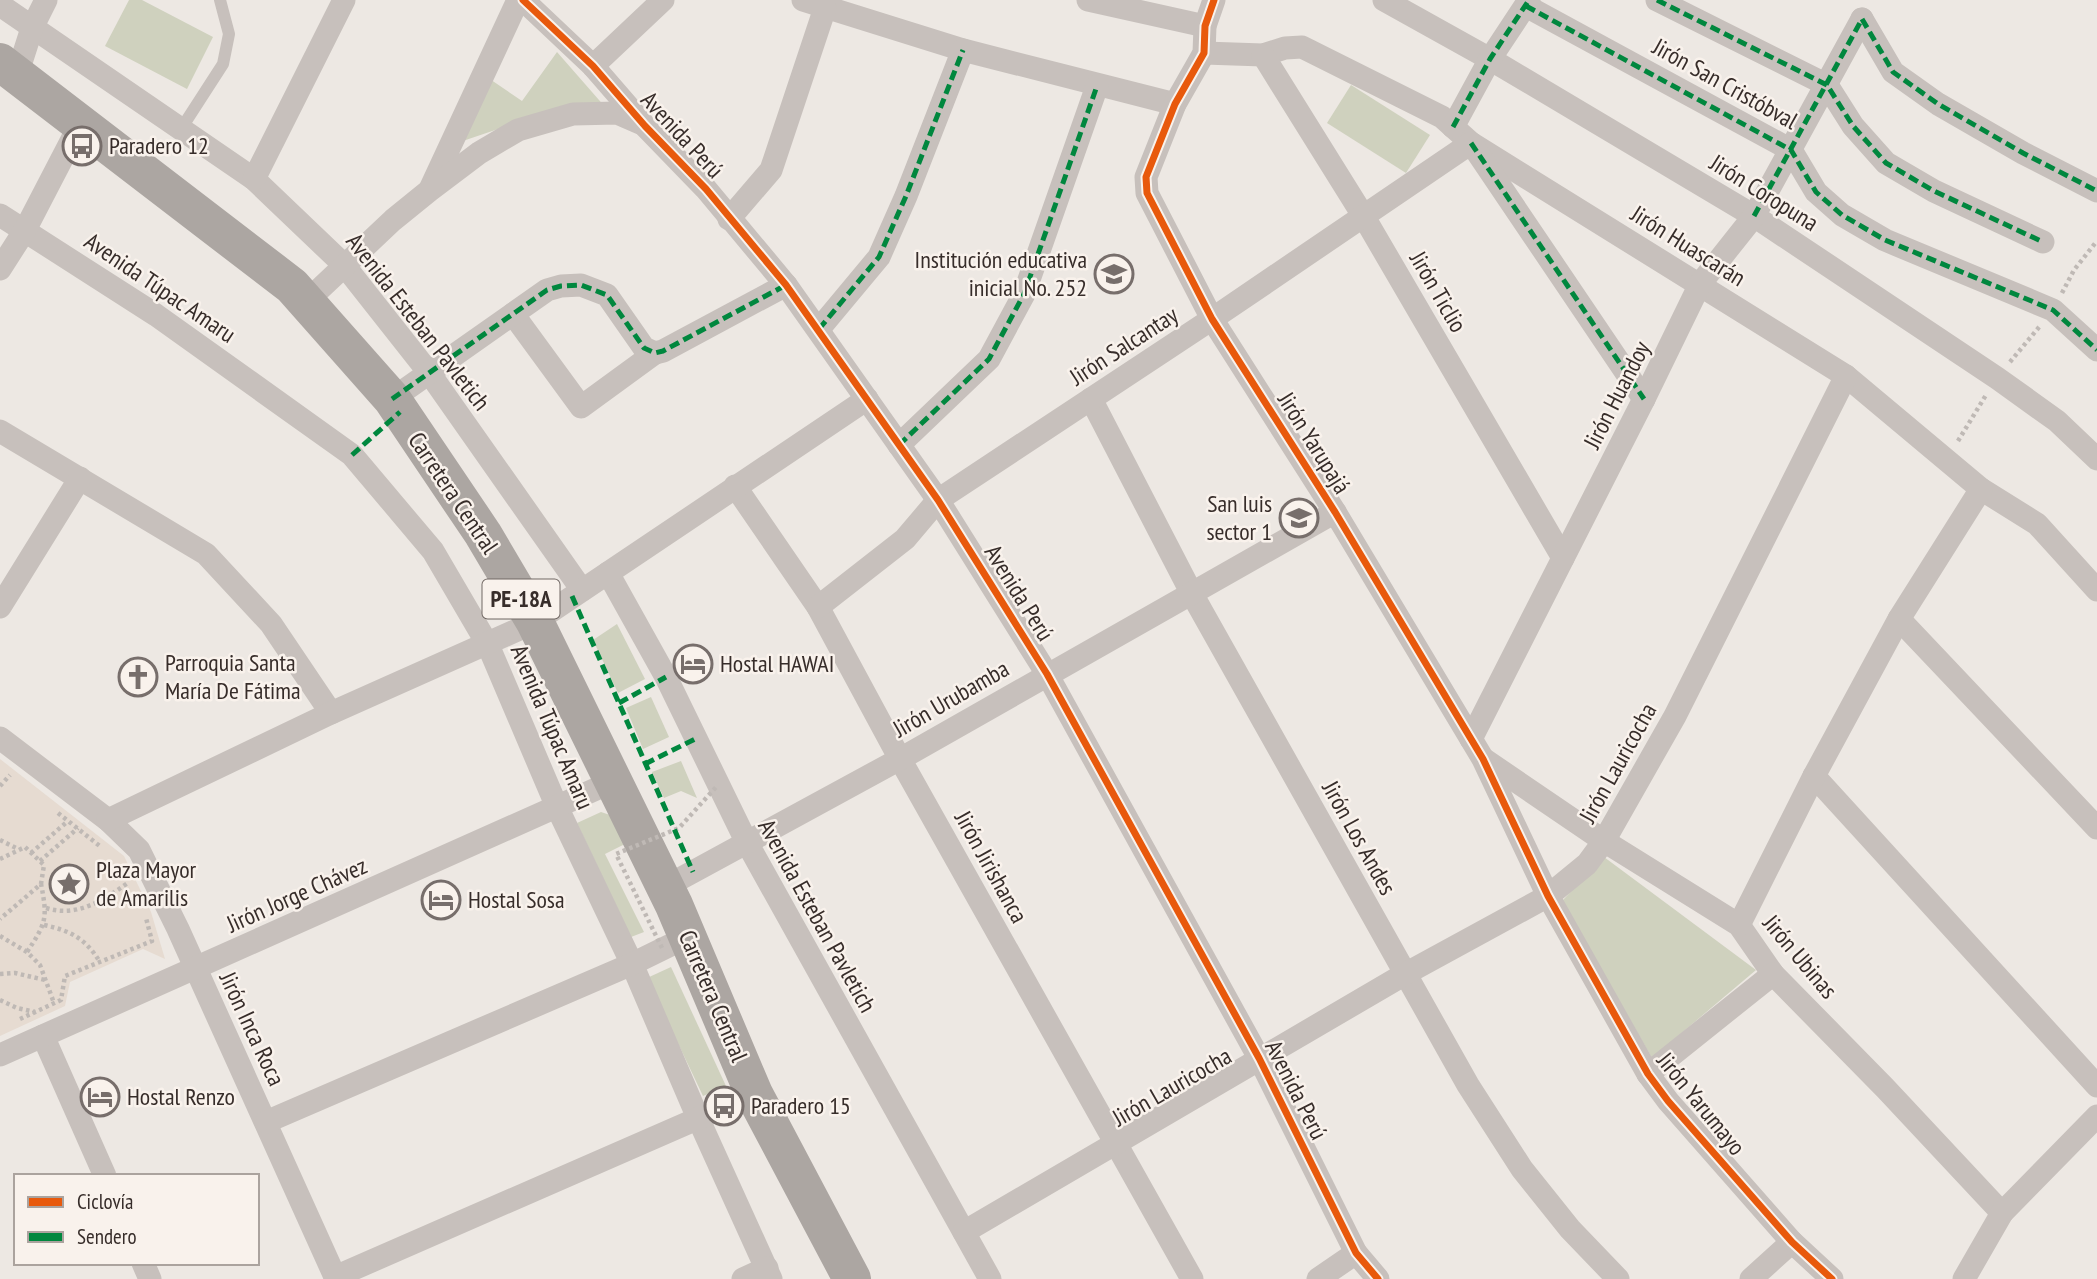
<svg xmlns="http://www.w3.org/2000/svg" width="2097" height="1279" font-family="'PT Sans Narrow',sans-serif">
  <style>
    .green { fill: #cfd1be }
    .plaza { fill: #e6dbd1 }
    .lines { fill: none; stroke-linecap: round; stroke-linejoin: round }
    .path { stroke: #bfb9b5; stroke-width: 4.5; stroke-dasharray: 3.5 3.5; stroke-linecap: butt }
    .service { stroke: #c7c0bc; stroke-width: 12 }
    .minor { stroke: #c7c0bc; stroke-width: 23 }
    .trunk { stroke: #aca6a2; stroke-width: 38 }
    .path-bridge { stroke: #bfb9b5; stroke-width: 4.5; stroke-dasharray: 3.5 3.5; stroke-linecap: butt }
    .quiet { stroke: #00873e; stroke-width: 5; stroke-dasharray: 10 5; stroke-linecap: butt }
    .cycleway-casing { stroke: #f9f2ec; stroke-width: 11 }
    .cycleway { stroke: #e8590c; stroke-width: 7 }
    .labels { text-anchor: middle; stroke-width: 5; stroke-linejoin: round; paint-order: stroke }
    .shield { fill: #f9f2ec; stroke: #716864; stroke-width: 2 }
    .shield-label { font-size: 23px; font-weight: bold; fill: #372d2a }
    .street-label { font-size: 24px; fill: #372d2a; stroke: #f9f2ec }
    .poi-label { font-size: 24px; fill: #372d2a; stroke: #f9f2ec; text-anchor: start }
  </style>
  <rect width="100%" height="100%" fill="#ede8e3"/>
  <g class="green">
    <path d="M 129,0 L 142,0 L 213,37 L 187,89 L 105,46 Z"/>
    <path d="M 557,52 L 606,108 L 528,119 L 451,145 L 475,69 L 522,101 Z"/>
    <path d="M 1351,85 L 1430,135 L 1406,173 L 1327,123 Z"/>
    <path d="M 617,624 L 645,679 L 618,693 L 593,640 Z"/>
    <path d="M 651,697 L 669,737 L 643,749 L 626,708 Z"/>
    <path d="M 681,761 L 697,798 L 681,791 L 664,798 L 652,772 Z"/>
    <path d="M 601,812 L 613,816 L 627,843 L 605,854 L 644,932 L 631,937 L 577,823 Z"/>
    <path d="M 1604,857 L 1756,970 L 1652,1058 L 1562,901 Z"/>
    <path d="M 671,967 L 726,1086 L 703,1096 L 647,978 Z"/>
  </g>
  <path class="plaza" d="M 0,759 L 124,856 L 151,912 L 165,959 L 143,949 L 70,982 L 65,1006 L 0,1036 Z"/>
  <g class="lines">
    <g class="path">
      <path d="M 2062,293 L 2074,270 L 2097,241"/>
      <path d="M 2010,362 L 2040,326"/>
      <path d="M 1958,441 L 1986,395"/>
      <path d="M 0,786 L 10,775"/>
      <path d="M 58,813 L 101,847"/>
      <path d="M 0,840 L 18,849"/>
      <path d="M 31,853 L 68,821"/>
      <path d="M 0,859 L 25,847 L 44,865 L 41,884 L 0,919"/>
      <path d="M 40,861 L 78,828"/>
      <path d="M 46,908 C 77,918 104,900 129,882"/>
      <path d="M 44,925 C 71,931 85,938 100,962"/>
      <path d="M 0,936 L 27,952 L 40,965 L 54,1003"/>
      <path d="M 27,952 C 46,923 48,919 41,884"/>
      <path d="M 0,974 L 15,973 L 45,980"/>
      <path d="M 0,1000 L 17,1008 L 35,1012"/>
      <path d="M 20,1019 L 61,1000 L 65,976 L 152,941 L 146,918"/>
    </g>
    <path class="service" d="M 181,129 L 223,64 L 229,34 L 220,0"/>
    <g class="minor">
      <path d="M 523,0 L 593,66 L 645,126 L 706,189 L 786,285 L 938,500 L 1047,674 L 1259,1058 L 1356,1253 L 1378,1279"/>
      <path d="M 803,0 L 963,50 L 1175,104"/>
      <path d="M 1088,0 L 1205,26"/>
      <path d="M 1214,0 L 1205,26 L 1204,53 L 1175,104 L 1146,177 L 1147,193 L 1212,319 L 1335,512 L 1483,759 L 1548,896 L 1648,1074 L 1668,1101 L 1792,1242 L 1832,1279"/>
      <path d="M 1384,0 L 1490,59 L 1754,216 L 1997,378 L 2057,421 L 2097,459"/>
      <path d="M 1657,0 L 1827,85 L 1853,126 L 1886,163 L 1934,191 L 2043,242"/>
      <path d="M 0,5 L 254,179 L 344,265 L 430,374 L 582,590"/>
      <path d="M 1526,6 L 1791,150 L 1816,192 L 1842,215 L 1885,240 L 2053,310 L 2097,350"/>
      <path d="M 1862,19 L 1893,72 L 1938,104 L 2023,153 L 2097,191"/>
      <path d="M 1204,53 L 1263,55 L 1285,48 L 1302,47 L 1442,117 L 1471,143 L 1846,376 L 1981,489 L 2037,524 L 2097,590"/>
      <path d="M 1263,55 L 1364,217 L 1563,558"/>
      <path d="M 593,66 L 663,0"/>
      <path d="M 17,75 L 32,28 L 46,0"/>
      <path d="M 1453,127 L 1490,59 L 1529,0"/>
      <path d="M 254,179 L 344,0"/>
      <path d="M 431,187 L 518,0"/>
      <path d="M 0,215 L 156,315 L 352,455 L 433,551 L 488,645 L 557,807 L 632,964 L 698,1118 L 771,1279"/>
      <path d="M 729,219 L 771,170 L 825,8"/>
      <path d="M 0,269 L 25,230 L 80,124"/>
      <path d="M 307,301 L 393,220 L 430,190 L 479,153 L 518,130 L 573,114 L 617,113 L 640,123"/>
      <path d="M 513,314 L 581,407 L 655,353"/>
      <path d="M 819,329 L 879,257 L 906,196 L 963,50"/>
      <path d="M 392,399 L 547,290 L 561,286 L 581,285 L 607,295 L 644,348 L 655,353 L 663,351 L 786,285"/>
      <path d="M 1091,399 L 1192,594 L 1468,1085 L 1522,1169 L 1570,1229 L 1618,1279"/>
      <path d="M 0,431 L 206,554 L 271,624 L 331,713"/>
      <path d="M 899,445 L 989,359 L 1024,294 L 1097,86"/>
      <path d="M 735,486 L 818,607 L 900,759 L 1192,1279"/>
      <path d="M 608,573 L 666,677 L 746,841 L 990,1279"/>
      <path d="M 0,607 L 80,478"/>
      <path d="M 818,607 L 905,539 L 938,500 L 1212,319 L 1471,143 L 1644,399"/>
      <path d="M 1899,619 L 2097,828"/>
      <path d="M 0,738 L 108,820 L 139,850 L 178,929 L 336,1279"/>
      <path d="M 1471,739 L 1644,399 L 1700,284 L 1754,216 L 1862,19"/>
      <path d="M 1485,760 L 1604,841 L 1739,925 L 1773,974 L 1885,1088 L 2002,1213"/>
      <path d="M 1814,776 L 2097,1086"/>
      <path d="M 108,820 L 331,713 L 535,622 L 867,399"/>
      <path d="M 665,887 L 900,759 L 1335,512"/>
      <path d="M 1739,925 L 1814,776 L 1899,619 L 1981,489"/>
      <path d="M 43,1036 L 105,1176"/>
      <path d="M 0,1055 L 614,781"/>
      <path d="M 1648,1074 L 1773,974"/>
      <path d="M 266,1122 L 632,964 L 687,937"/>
      <path d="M 964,1232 L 1405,974 L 1548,896 L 1587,864 L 1604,841 L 1675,716 L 1846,376"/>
      <path d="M 143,1263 L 150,1279"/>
      <path d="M 335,1277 L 754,1094"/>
      <path d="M 743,1279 L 767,1268"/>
      <path d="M 1318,1279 L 1356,1253"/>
      <path d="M 1751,1279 L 1792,1242"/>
      <path d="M 1964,1279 L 2002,1213 L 2097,1116"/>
    </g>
    <path class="trunk" d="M 0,62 L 292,286 L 392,399 L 483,534 L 535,622 L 674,905 L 754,1094 L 852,1279"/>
    <path class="path-bridge" d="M 662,948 L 616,854 L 679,828 L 717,786"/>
    <g class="quiet">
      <path d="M 1657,0 L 1827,85 L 1853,126 L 1886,163 L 1934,191 L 2043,242"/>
      <path d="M 1526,6 L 1791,150 L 1816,192 L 1842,215 L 1885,240 L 2053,310 L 2097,350"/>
      <path d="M 1862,19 L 1893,72 L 1938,104 L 2023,153 L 2097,191"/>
      <path d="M 1453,127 L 1490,59 L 1529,0"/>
      <path d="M 1471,143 L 1644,399"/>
      <path d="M 1754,216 L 1862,19"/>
      <path d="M 819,329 L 879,257 L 906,196 L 963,50"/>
      <path d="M 392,399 L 547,290 L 561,286 L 581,285 L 607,295 L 644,348 L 655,353 L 663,351 L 786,285"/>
      <path d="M 899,445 L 989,359 L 1024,294 L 1097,86"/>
      <path d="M 352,455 L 400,412"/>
      <path d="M 572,596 L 693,872"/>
      <path d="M 619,703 L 666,677"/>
      <path d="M 645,764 L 695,739"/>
    </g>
    <defs>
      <g id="cycleway">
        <path d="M 523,0 L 593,66 L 645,126 L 706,189 L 786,285 L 938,500 L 1047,674 L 1259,1058 L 1356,1253 L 1378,1279"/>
        <path d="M 1214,0 L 1205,26 L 1204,53 L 1175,104 L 1146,177 L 1147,193 L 1212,319 L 1335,512 L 1483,759 L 1548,896 L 1648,1074 L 1668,1101 L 1792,1242 L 1832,1279"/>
      </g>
    </defs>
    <use href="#cycleway" class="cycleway-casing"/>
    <use href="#cycleway" class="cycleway"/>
  </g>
  <defs>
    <symbol id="bus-ring" viewBox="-11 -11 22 22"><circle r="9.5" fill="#f9f2ec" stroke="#776e6b" stroke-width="1.5"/><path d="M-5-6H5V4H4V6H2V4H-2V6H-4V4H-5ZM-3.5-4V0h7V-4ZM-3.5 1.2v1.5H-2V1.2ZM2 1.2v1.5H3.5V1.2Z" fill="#776e6b"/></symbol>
    <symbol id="school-ring" viewBox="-11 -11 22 22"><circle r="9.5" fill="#f9f2ec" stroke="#776e6b" stroke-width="1.5"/><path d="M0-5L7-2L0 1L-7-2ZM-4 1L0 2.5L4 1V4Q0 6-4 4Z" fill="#776e6b"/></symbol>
    <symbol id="hotel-ring" viewBox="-11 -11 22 22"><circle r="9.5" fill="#f9f2ec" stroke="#776e6b" stroke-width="1.5"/><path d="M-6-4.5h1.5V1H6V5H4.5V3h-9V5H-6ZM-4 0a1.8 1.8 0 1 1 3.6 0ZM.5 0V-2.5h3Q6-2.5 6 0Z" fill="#776e6b"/></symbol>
    <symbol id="church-ring" viewBox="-11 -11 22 22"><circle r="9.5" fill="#f9f2ec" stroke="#776e6b" stroke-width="1.5"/><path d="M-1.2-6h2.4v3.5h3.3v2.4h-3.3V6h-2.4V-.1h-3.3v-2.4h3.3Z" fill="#776e6b"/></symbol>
    <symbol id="sight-ring" viewBox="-11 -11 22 22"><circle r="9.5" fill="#f9f2ec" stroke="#776e6b" stroke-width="1.5"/><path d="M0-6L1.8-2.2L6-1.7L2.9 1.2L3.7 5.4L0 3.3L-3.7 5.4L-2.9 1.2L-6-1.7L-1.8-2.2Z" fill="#776e6b"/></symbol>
  </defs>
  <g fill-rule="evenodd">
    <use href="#bus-ring" x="60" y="124" width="44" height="44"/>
    <use href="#school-ring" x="1092" y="252" width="44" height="44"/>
    <use href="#school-ring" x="1277" y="496" width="44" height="44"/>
    <use href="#hotel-ring" x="671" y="642" width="44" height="44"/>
    <use href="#church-ring" x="116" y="655" width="44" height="44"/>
    <use href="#sight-ring" x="47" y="862" width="44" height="44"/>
    <use href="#hotel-ring" x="419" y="878" width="44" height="44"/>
    <use href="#hotel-ring" x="78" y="1075" width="44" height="44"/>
    <use href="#bus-ring" x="702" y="1084" width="44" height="44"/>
  </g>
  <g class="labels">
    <rect class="shield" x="482.5" y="579.5" width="77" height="39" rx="5"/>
    <g class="shield-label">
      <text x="521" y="607">PE-18A</text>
    </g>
    <g class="street-label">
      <text transform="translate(1725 84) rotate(29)" y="8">Jirón San Cristóbval</text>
      <text transform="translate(682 135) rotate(47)" y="8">Avenida Perú</text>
      <text transform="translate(1764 193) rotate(32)" y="8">Jirón Coropuna</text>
      <text transform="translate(1688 246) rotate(32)" y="8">Jirón Huascarán</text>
      <text transform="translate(160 288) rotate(34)" y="8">Avenida Túpac Amaru</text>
      <text transform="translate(1438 292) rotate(60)" y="8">Jirón Ticlio</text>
      <text transform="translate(418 322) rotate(52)" y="8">Avenida Esteban Pavletich</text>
      <text transform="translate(1124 346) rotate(-33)" y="8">Jirón Salcantay</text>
      <text transform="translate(1617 395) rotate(-63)" y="8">Jirón Huandoy</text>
      <text transform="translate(1314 443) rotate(58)" y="8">Jirón Yarupajá</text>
      <text transform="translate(453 493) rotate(56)" y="8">Carretera Central</text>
      <text transform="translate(1019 593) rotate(58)" y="8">Avenida Perú</text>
      <text transform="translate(951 699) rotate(-30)" y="8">Jirón Urubamba</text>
      <text transform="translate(552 727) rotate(67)" y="8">Avenida Túpac Amaru</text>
      <text transform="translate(1618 763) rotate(-61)" y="8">Jirón Lauricocha</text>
      <text transform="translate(1359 838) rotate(61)" y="8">Jirón Los Andes</text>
      <text transform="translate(991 867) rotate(61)" y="8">Jirón Jirishanca</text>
      <text transform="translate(297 895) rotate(-24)" y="8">Jirón Jorge Chávez</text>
      <text transform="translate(817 916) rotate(61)" y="8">Avenida Esteban Pavletich</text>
      <text transform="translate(1800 957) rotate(50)" y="8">Jirón Ubinas</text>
      <text transform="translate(713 996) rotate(67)" y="8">Carretera Central</text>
      <text transform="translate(252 1029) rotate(65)" y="8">Jirón Inca Roca</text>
      <text transform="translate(1172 1087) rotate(-30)" y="8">Jirón Lauricocha</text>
      <text transform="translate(1296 1090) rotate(63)" y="8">Avenida Perú</text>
      <text transform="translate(1701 1104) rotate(51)" y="8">Jirón Yarumayo</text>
    </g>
    <g class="poi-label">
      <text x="109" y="154">Paradero 12</text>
      <text x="1087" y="268" text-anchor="end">Institución educativa<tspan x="1087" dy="28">inicial No. 252</tspan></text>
      <text x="1272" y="512" text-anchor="end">San luis<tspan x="1272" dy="28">sector 1</tspan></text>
      <text x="165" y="671">Parroquia Santa<tspan x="165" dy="28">María De Fátima</tspan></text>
      <text x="720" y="672">Hostal HAWAI</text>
      <text x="96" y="878">Plaza Mayor<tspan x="96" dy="28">de Amarilis</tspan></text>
      <text x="468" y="908">Hostal Sosa</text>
      <text x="127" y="1105">Hostal Renzo</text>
      <text x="751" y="1114">Paradero 15</text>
    </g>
  </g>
  <rect x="14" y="1174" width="245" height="91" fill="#f9f2ec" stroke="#aba39e" stroke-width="2"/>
  <rect x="28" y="1197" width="35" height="10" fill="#e8590c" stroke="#aba39e" stroke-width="2"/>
  <text x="77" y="1209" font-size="21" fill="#372d2a">Ciclovía</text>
  <rect x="28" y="1232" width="35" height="10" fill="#00873e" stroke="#aba39e" stroke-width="2"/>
  <text x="77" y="1244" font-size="21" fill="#372d2a">Sendero</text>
</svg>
